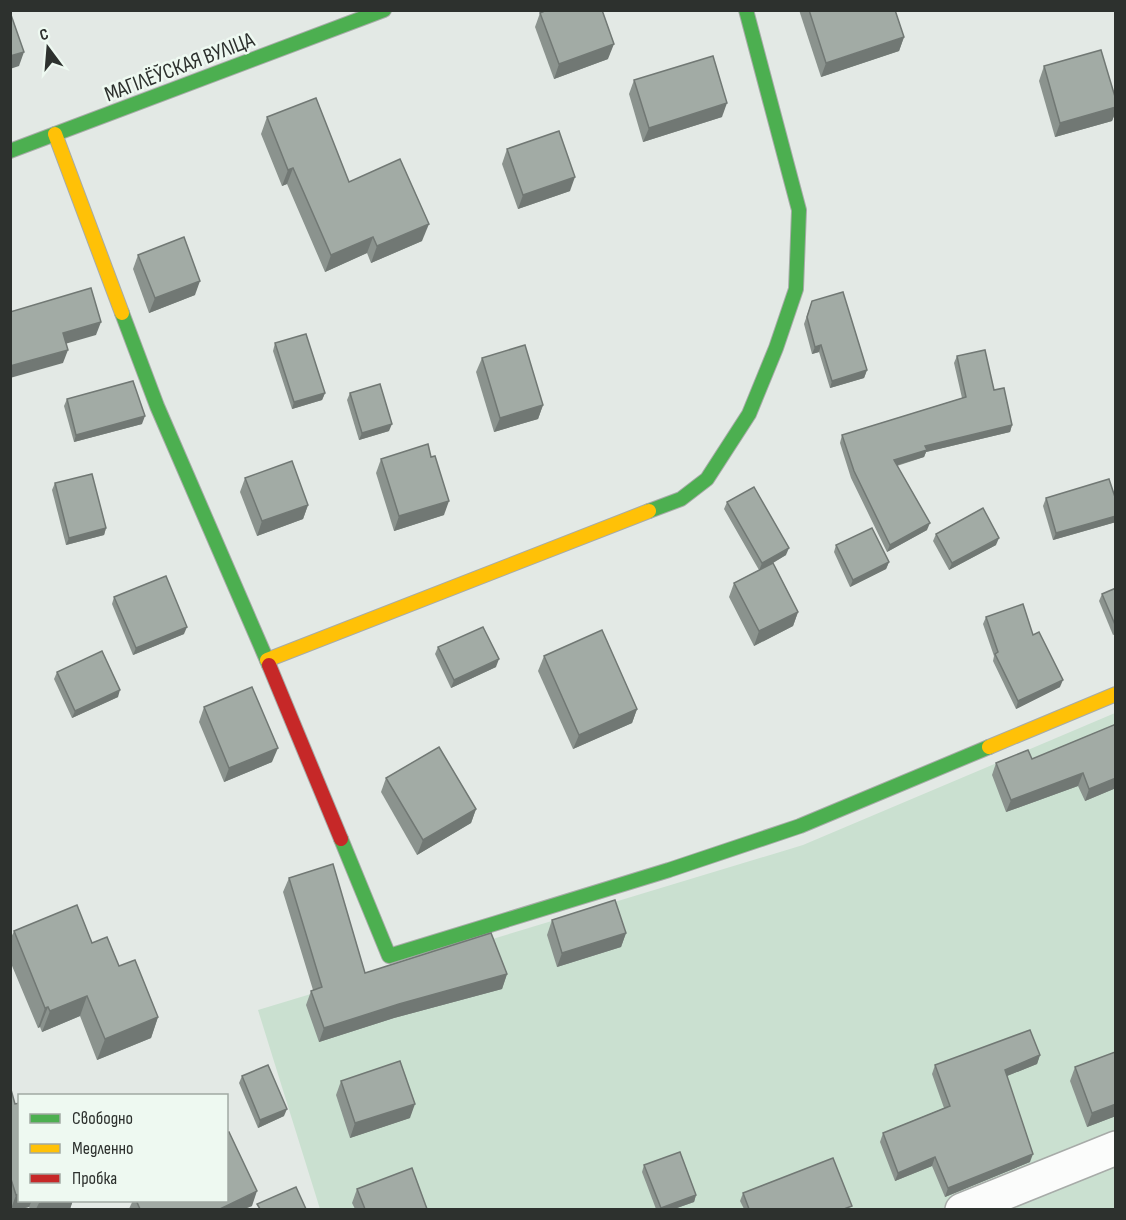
<svg xmlns="http://www.w3.org/2000/svg" width="1126" height="1220" font-family="'Sofia Sans Condensed',sans-serif">
  <style>
    .green { fill: #cae0d0 }
    .lines { fill: none; stroke-linecap: round; stroke-linejoin: round }
    .street-casing { stroke: #a7aba8; stroke-width: 36 }
    .fast-casing { stroke: #a7aba8; stroke-width: 16 }
    .slow-casing { stroke: #a7aba8; stroke-width: 16 }
    .jam-casing { stroke: #a7aba8; stroke-width: 16 }
    .street { stroke: #fbfcfb; stroke-width: 33 }
    .fast { stroke: #4caf50; stroke-width: 14 }
    .slow { stroke: #ffc107; stroke-width: 14 }
    .jam { stroke: #c62828; stroke-width: 14 }
    .wall { fill: #8b938e }
    .shaded-wall { fill: #717874 }
    .building { fill: #a2aba5; stroke: #717874; stroke-width: 1.5 }
    .labels { text-anchor: middle; stroke-width: 5; stroke-linejoin: round; paint-order: stroke }
    .street-label { font-size: 22px; fill: #2d312e; stroke: #eef9f1 }
  </style>
  <rect width="100%" height="100%" fill="#e3e9e5"/>
  <path class="green" d="M 1115,713 L 1115,1209 L 320,1209 L 258,1010 L 803,845 Z"/>
  <g class="lines">
    <defs>
      <path id="street" d="M 962,1210 L 1116,1148"/>
      <g id="fast">
        <path d="M 10,151 L 384,10"/>
        <path d="M 122,313 L 157,406 L 269,665"/>
        <path d="M 649,511 L 681,499 L 707,479 L 749,414 L 776,348 L 796,289 L 799,210 L 746,10"/>
        <path d="M 341,839 L 389,956 L 669,870 L 800,826 L 989,747"/>
      </g>
      <g id="slow">
        <path d="M 55,134 L 122,313"/>
        <path d="M 267,660 L 649,511"/>
        <path d="M 989,747 L 1116,694"/>
      </g>
      <path id="jam" d="M 269,665 L 341,839"/>
    </defs>
    <use href="#street" class="street-casing"/>
    <use href="#fast" class="fast-casing"/>
    <use href="#slow" class="slow-casing"/>
    <use href="#jam" class="jam-casing"/>
    <use href="#street" class="street"/>
    <use href="#fast" class="fast"/>
    <use href="#slow" class="slow"/>
    <use href="#jam" class="jam"/>
  </g>
  <g class="wall">
    <path d="M 799,10 L 895,10 L 904,37 L 899,51 L 821,77 Z"/>
    <path d="M 540,13 L 608,59 L 554,79 L 535,27 Z"/>
    <path d="M 1044,66 L 1116,100 L 1116,111 L 1112,121 L 1055,137 L 1039,81 Z"/>
    <path d="M 634,80 L 722,117 L 643,142 L 629,94 Z"/>
    <path d="M 267,117 L 349,182 L 422,241 L 371,263 L 367,253 L 325,272 L 287,184 L 282,186 L 261,134 Z"/>
    <path d="M 507,149 L 570,191 L 518,209 L 502,164 Z"/>
    <path d="M 138,255 L 195,295 L 149,313 L 133,269 Z"/>
    <path d="M 812,301 L 867,370 L 864,378 L 830,388 L 819,352 L 812,354 L 804,324 Z"/>
    <path d="M 275,343 L 325,393 L 322,400 L 292,409 L 273,351 Z"/>
    <path d="M 957,356 L 994,390 L 1012,425 L 1010,432 L 926,452 L 924,457 L 897,466 L 927,530 L 887,552 L 851,478 L 840,443 L 842,435 L 962,398 L 954,363 Z"/>
    <path d="M 482,358 L 543,405 L 538,419 L 494,432 L 476,372 Z"/>
    <path d="M 350,393 L 389,431 L 359,440 L 347,400 Z"/>
    <path d="M 67,399 L 142,424 L 74,442 L 64,406 Z"/>
    <path d="M 381,459 L 444,515 L 394,531 L 376,473 Z"/>
    <path d="M 245,478 L 308,505 L 303,519 L 257,536 L 240,492 Z"/>
    <path d="M 55,483 L 106,528 L 104,535 L 66,545 L 52,490 Z"/>
    <path d="M 1046,498 L 1116,500 L 1116,522 L 1053,540 L 1043,506 Z"/>
    <path d="M 727,502 L 786,555 L 773,563 L 798,612 L 793,626 L 754,646 L 729,597 L 734,583 L 759,570 L 724,509 Z"/>
    <path d="M 936,534 L 996,545 L 949,570 L 933,541 Z"/>
    <path d="M 836,545 L 889,562 L 886,569 L 850,587 L 834,552 Z"/>
    <path d="M 1116,588 L 1116,634 L 1113,635 L 1099,601 L 1102,594 Z"/>
    <path d="M 114,597 L 184,634 L 133,655 L 112,604 Z"/>
    <path d="M 986,617 L 1033,635 L 1060,687 L 1016,709 L 993,661 L 994,656 L 983,624 Z"/>
    <path d="M 438,647 L 496,667 L 451,688 L 435,654 Z"/>
    <path d="M 544,656 L 637,709 L 632,723 L 573,749 L 538,671 Z"/>
    <path d="M 57,672 L 118,697 L 72,718 L 54,679 Z"/>
    <path d="M 204,707 L 272,762 L 224,782 L 199,722 Z"/>
    <path d="M 1116,724 L 1116,788 L 1085,801 L 1078,786 L 1006,812 L 992,775 L 996,763 L 1032,759 Z"/>
    <path d="M 386,778 L 476,809 L 471,823 L 417,855 L 381,792 Z"/>
    <path d="M 289,878 L 365,973 L 507,974 L 502,989 L 394,1018 L 319,1042 L 306,1005 L 311,991 L 313,990 L 283,892 Z"/>
    <path d="M 552,920 L 626,933 L 621,947 L 557,967 L 547,935 Z"/>
    <path d="M 14,931 L 92,943 L 119,966 L 158,1017 L 151,1038 L 97,1060 L 80,1016 L 42,1032 L 40,1027 L 38,1028 L 10,961 L 10,940 Z"/>
    <path d="M 1116,1053 L 1116,1116 L 1087,1127 L 1070,1081 L 1075,1067 Z"/>
    <path d="M 1040,1055 L 1037,1064 L 1007,1076 L 1030,1162 L 945,1197 L 932,1166 L 895,1181 L 880,1142 L 883,1133 L 944,1108 L 932,1074 L 935,1065 Z"/>
    <path d="M 242,1076 L 284,1116 L 258,1128 L 239,1083 Z"/>
    <path d="M 341,1081 L 410,1118 L 350,1138 L 336,1095 Z"/>
    <path d="M 10,1086 L 20,1200 L 73,1200 L 70,1209 L 30,1209 L 29,1207 L 21,1209 L 10,1209 Z"/>
    <path d="M 644,1165 L 696,1195 L 694,1202 L 674,1209 L 656,1209 L 642,1172 Z"/>
    <path d="M 357,1189 L 427,1209 L 355,1209 L 352,1203 Z"/>
    <path d="M 743,1193 L 851,1209 L 744,1209 L 740,1201 Z"/>
    <path d="M 133,1200 L 226,1200 L 252,1206 L 244,1209 L 129,1209 Z"/>
  </g>
  <g class="shaded-wall">
    <path d="M 904,37 L 899,51 L 821,77 L 826,63 Z"/>
    <path d="M 614,44 L 608,59 L 554,79 L 559,64 Z"/>
    <path d="M 24,52 L 19,66 L 10,69 L 10,56 Z"/>
    <path d="M 727,103 L 722,117 L 643,142 L 649,128 Z"/>
    <path d="M 1116,107 L 1116,111 L 1112,121 L 1055,137 L 1060,123 Z"/>
    <path d="M 293,168 L 287,184 L 282,186 L 288,170 Z"/>
    <path d="M 575,177 L 570,191 L 518,209 L 523,195 Z"/>
    <path d="M 429,224 L 422,241 L 371,263 L 377,246 Z"/>
    <path d="M 373,237 L 367,253 L 325,272 L 331,255 Z"/>
    <path d="M 200,281 L 195,295 L 149,313 L 155,298 Z"/>
    <path d="M 101,322 L 96,335 L 58,346 L 63,333 Z"/>
    <path d="M 821,345 L 819,352 L 812,354 L 815,347 Z"/>
    <path d="M 68,350 L 63,363 L 10,378 L 10,366 Z"/>
    <path d="M 867,370 L 864,378 L 830,388 L 832,381 Z"/>
    <path d="M 325,393 L 322,400 L 292,409 L 294,402 Z"/>
    <path d="M 543,405 L 538,419 L 494,432 L 500,418 Z"/>
    <path d="M 145,416 L 142,424 L 74,442 L 76,435 Z"/>
    <path d="M 392,424 L 389,431 L 359,440 L 362,433 Z"/>
    <path d="M 1012,425 L 1010,432 L 926,452 L 924,457 L 891,467 L 894,460 L 925,446 Z"/>
    <path d="M 449,501 L 444,515 L 394,531 L 399,516 Z"/>
    <path d="M 308,505 L 303,519 L 257,536 L 262,521 Z"/>
    <path d="M 1116,516 L 1116,522 L 1053,540 L 1056,533 Z"/>
    <path d="M 930,523 L 927,530 L 887,552 L 890,545 Z"/>
    <path d="M 106,528 L 104,535 L 66,545 L 69,538 Z"/>
    <path d="M 999,538 L 996,545 L 949,570 L 952,563 Z"/>
    <path d="M 789,548 L 786,555 L 759,571 L 762,563 Z"/>
    <path d="M 889,562 L 886,569 L 850,587 L 853,580 Z"/>
    <path d="M 798,612 L 793,626 L 754,646 L 759,631 Z"/>
    <path d="M 187,627 L 184,634 L 133,655 L 136,648 Z"/>
    <path d="M 499,659 L 496,667 L 451,688 L 454,680 Z"/>
    <path d="M 1063,680 L 1060,687 L 1016,709 L 1018,701 Z"/>
    <path d="M 120,690 L 118,697 L 72,718 L 75,711 Z"/>
    <path d="M 637,709 L 632,723 L 573,749 L 579,735 Z"/>
    <path d="M 278,748 L 272,762 L 224,782 L 229,768 Z"/>
    <path d="M 1083,773 L 1078,786 L 1006,812 L 1011,800 Z"/>
    <path d="M 1116,778 L 1116,788 L 1085,801 L 1089,789 Z"/>
    <path d="M 476,809 L 471,823 L 417,855 L 423,840 Z"/>
    <path d="M 626,933 L 621,947 L 557,967 L 562,953 Z"/>
    <path d="M 507,974 L 502,989 L 394,1018 L 319,1042 L 324,1028 L 399,1004 Z"/>
    <path d="M 87,996 L 80,1016 L 42,1032 L 50,1011 Z"/>
    <path d="M 48,1007 L 40,1027 L 38,1028 L 45,1008 Z"/>
    <path d="M 158,1017 L 151,1038 L 97,1060 L 105,1039 Z"/>
    <path d="M 1040,1055 L 1037,1064 L 1002,1078 L 1005,1070 Z"/>
    <path d="M 415,1104 L 410,1118 L 350,1138 L 355,1123 Z"/>
    <path d="M 1116,1104 L 1116,1116 L 1087,1127 L 1092,1113 Z"/>
    <path d="M 287,1109 L 284,1116 L 258,1128 L 260,1120 Z"/>
    <path d="M 1033,1154 L 1030,1162 L 945,1197 L 948,1188 Z"/>
    <path d="M 935,1157 L 932,1166 L 895,1181 L 898,1173 Z"/>
    <path d="M 257,1191 L 252,1206 L 244,1209 L 220,1209 Z"/>
    <path d="M 20,1194 L 20,1200 L 32,1200 L 29,1207 L 21,1209 L 11,1209 L 16,1195 Z"/>
    <path d="M 696,1195 L 694,1202 L 674,1209 L 660,1209 L 661,1208 Z"/>
    <path d="M 47,1200 L 73,1200 L 70,1209 L 36,1209 L 39,1203 Z"/>
  </g>
  <g class="building">
    <path d="M 547,10 L 602,10 L 614,44 L 559,64 L 540,13 Z"/>
    <path d="M 809,10 L 895,10 L 904,37 L 826,63 Z"/>
    <path d="M 10,12 L 24,52 L 10,56 Z"/>
    <path d="M 1101,50 L 1116,100 L 1116,107 L 1060,123 L 1044,66 Z"/>
    <path d="M 713,56 L 727,103 L 649,128 L 634,80 Z"/>
    <path d="M 316,98 L 349,182 L 400,159 L 429,224 L 377,246 L 373,237 L 331,255 L 293,168 L 288,170 L 267,117 Z"/>
    <path d="M 559,131 L 575,177 L 523,195 L 507,149 Z"/>
    <path d="M 184,237 L 200,281 L 155,298 L 138,255 Z"/>
    <path d="M 91,288 L 101,322 L 63,333 L 68,350 L 10,366 L 10,312 Z"/>
    <path d="M 843,292 L 867,370 L 832,381 L 821,345 L 815,347 L 807,317 L 812,301 Z"/>
    <path d="M 306,334 L 325,393 L 294,402 L 275,343 Z"/>
    <path d="M 525,345 L 543,405 L 500,418 L 482,358 Z"/>
    <path d="M 985,350 L 994,390 L 1004,388 L 1012,425 L 925,446 L 927,450 L 894,460 L 930,523 L 890,545 L 854,471 L 842,435 L 966,397 L 957,356 Z"/>
    <path d="M 133,381 L 145,416 L 76,435 L 67,399 Z"/>
    <path d="M 380,384 L 392,424 L 362,433 L 350,393 Z"/>
    <path d="M 428,444 L 431,457 L 435,456 L 449,501 L 399,516 L 381,459 Z"/>
    <path d="M 292,461 L 308,505 L 262,521 L 245,478 Z"/>
    <path d="M 92,474 L 106,528 L 69,538 L 55,483 Z"/>
    <path d="M 1109,479 L 1116,500 L 1116,516 L 1056,533 L 1046,498 Z"/>
    <path d="M 754,487 L 789,548 L 762,563 L 727,502 Z"/>
    <path d="M 983,508 L 999,538 L 952,563 L 936,534 Z"/>
    <path d="M 872,528 L 889,562 L 853,580 L 836,545 Z"/>
    <path d="M 773,563 L 798,612 L 759,631 L 734,583 Z"/>
    <path d="M 166,576 L 187,627 L 136,648 L 114,597 Z"/>
    <path d="M 1116,588 L 1116,627 L 1102,594 Z"/>
    <path d="M 1023,604 L 1033,635 L 1039,632 L 1063,680 L 1018,701 L 995,654 L 998,652 L 986,617 Z"/>
    <path d="M 483,627 L 499,659 L 454,680 L 438,647 Z"/>
    <path d="M 602,630 L 637,709 L 579,735 L 544,656 Z"/>
    <path d="M 102,651 L 120,690 L 75,711 L 57,672 Z"/>
    <path d="M 252,687 L 278,748 L 229,768 L 204,707 Z"/>
    <path d="M 1116,724 L 1116,778 L 1089,789 L 1083,773 L 1011,800 L 996,763 L 1028,750 L 1032,759 Z"/>
    <path d="M 439,747 L 476,809 L 423,840 L 386,778 Z"/>
    <path d="M 333,864 L 365,973 L 491,933 L 507,974 L 399,1004 L 324,1028 L 311,991 L 322,987 L 289,878 Z"/>
    <path d="M 615,900 L 626,933 L 562,953 L 552,920 Z"/>
    <path d="M 77,905 L 92,943 L 107,937 L 119,966 L 135,960 L 158,1017 L 105,1039 L 87,996 L 50,1011 L 48,1007 L 45,1008 L 14,931 Z"/>
    <path d="M 1030,1030 L 1040,1055 L 1005,1070 L 1033,1154 L 948,1188 L 935,1157 L 898,1173 L 883,1133 L 950,1106 L 935,1065 Z"/>
    <path d="M 1115,1052 L 1116,1104 L 1092,1113 L 1075,1067 Z"/>
    <path d="M 400,1061 L 415,1104 L 355,1123 L 341,1081 Z"/>
    <path d="M 268,1065 L 287,1109 L 260,1120 L 242,1076 Z"/>
    <path d="M 10,1086 L 15,1104 L 20,1103 L 20,1194 L 16,1195 L 10,1176 Z"/>
    <path d="M 229,1132 L 257,1191 L 220,1209 L 140,1209 L 136,1200 L 226,1200 L 226,1133 Z"/>
    <path d="M 680,1152 L 696,1195 L 661,1208 L 644,1165 Z"/>
    <path d="M 833,1158 L 852,1206 L 844,1209 L 749,1209 L 743,1193 Z"/>
    <path d="M 412,1168 L 427,1209 L 365,1209 L 357,1189 Z"/>
    <path d="M 296,1187 L 306,1209 L 260,1209 L 257,1204 Z"/>
  </g>
  <g class="labels">
    <g class="street-label">
      <text transform="translate(179 66) rotate(-21)" y="8">МАГІЛЁЎСКАЯ ВУЛІЦА</text>
    </g>
  </g>
  <rect width="1126" height="1220" fill="none" stroke="#2d312e" stroke-width="24"/>
  <rect x="18" y="1094" width="210" height="108" fill="#eef9f1" stroke="#a1a9a3" stroke-width="1.5"/>
  <rect x="30" y="1114" width="30" height="9" fill="#4caf50" stroke="#a1a9a3" stroke-width="1.5"/>
  <text x="72" y="1124" font-size="18" fill="#2d312e">Свободно</text>
  <rect x="30" y="1144" width="30" height="9" fill="#ffc107" stroke="#a1a9a3" stroke-width="1.5"/>
  <text x="72" y="1154" font-size="18" fill="#2d312e">Медленно</text>
  <rect x="30" y="1174" width="30" height="9" fill="#c62828" stroke="#a1a9a3" stroke-width="1.5"/>
  <text x="72" y="1184" font-size="18" fill="#2d312e">Пробка</text>
  <g transform="translate(48 48) rotate(344)" stroke="#eef9f1" stroke-width="4.5" paint-order="stroke">
  <path d="M0-4.5L10 22L0 15L-10 22Z" fill="#2d312e"/>
  <text y="-9" font-size="16" font-weight="bold" text-anchor="middle" fill="#2d312e">С</text>
  </g>
</svg>
